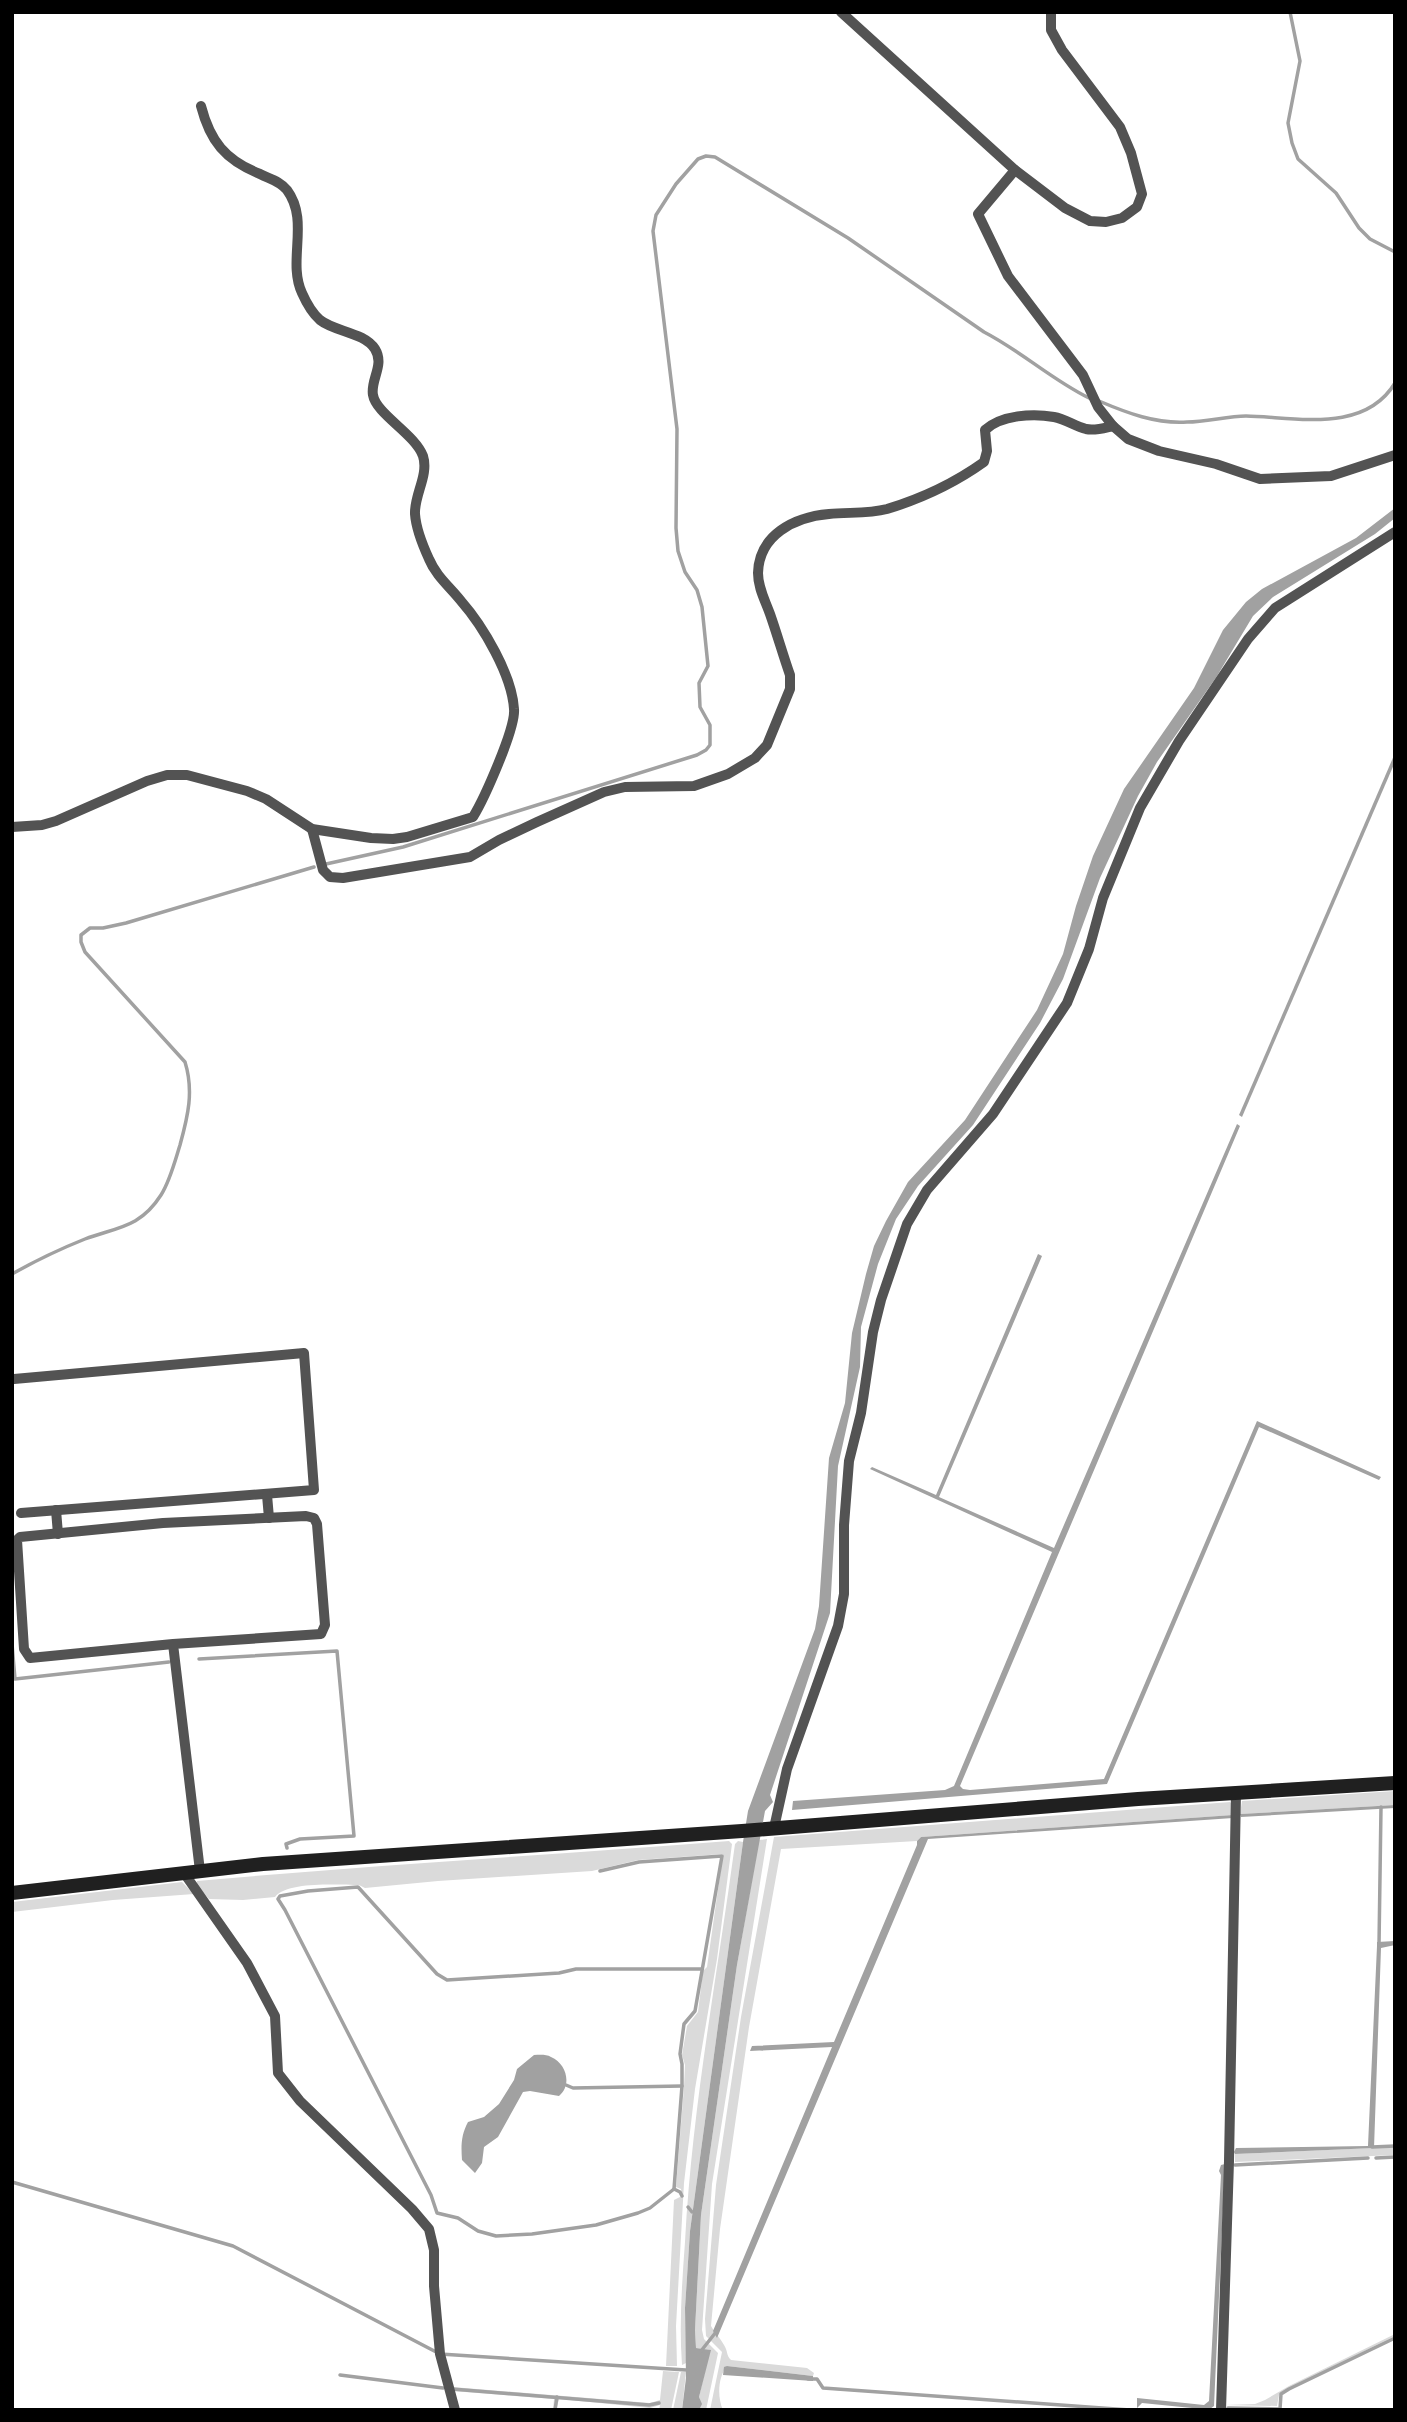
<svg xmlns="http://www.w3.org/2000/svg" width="1407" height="2422" font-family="'Fira Sans Condensed',sans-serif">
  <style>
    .green { fill: #dadada }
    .water { fill: #a1a1a1 }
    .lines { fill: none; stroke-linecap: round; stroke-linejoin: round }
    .stream { stroke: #a1a1a1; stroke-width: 3.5 }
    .street { stroke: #535353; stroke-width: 10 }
    .secondary { stroke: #202020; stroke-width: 14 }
  </style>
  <rect width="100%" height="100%" fill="#fff"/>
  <g class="green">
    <path d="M 1395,1791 L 1395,1805 L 1240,1814 L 1242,1801 Z"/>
    <path d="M 1230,1802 L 1233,1805 L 1233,1815 L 921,1837 L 917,1841 L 781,1849 L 749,2027 L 720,2229 L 711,2326 C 715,2333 720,2338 724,2345 C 728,2351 726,2355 731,2360 L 807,2368 L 814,2373 L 813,2376 L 727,2366 C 718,2377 717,2397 723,2410 L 710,2410 L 722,2352 L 706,2336 L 705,2319 L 716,2185 L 741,2017 L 774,1837 Z"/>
    <path d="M 767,1839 L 712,2184 L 702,2330 L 704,2339 L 718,2353 L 706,2410 L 699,2410 L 701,2404 L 699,2397 L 710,2350 L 696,2348 L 695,2330 L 701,2215 L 737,1965 L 759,1840 Z"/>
    <path d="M 729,1841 L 732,1844 L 717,1959 L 695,2089 L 684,2183 L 676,2326 L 677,2366 L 666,2366 L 674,2200 L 682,2196 L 681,2189 L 676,2187 L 684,2087 L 685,2065 L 682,2055 L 687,2026 L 698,2012 L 703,1971 L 707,1967 L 723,1854 L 638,1860 L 592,1871 L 438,1881 L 365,1888 L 359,1885 C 339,1885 288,1881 275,1897 L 243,1900 L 209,1899 L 197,1885 L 197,1881 C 374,1865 552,1855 729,1841 Z"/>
    <path d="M 738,1841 L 743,1842 L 690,2231 L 685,2308 L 686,2363 L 682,2365 C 679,2324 682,2283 685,2242 C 692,2108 717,1977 735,1844 Z"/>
    <path d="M 182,1882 L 194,1894 L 113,1900 L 12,1912 L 12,1902 Z"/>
    <path d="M 1395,2147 L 1395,2155 L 1235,2162 L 1235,2154 Z"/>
    <path d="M 1395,2334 L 1395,2336 L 1289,2388 L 1279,2395 L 1277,2406 L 1225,2405 L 1255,2404 L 1265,2400 L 1289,2386 Z"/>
    <path d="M 663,2371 L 679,2372 L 671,2410 L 659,2410 L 660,2405 L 650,2408 L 559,2399 L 556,2410 L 553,2410 L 554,2399 L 452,2391 L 452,2387 L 650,2403 L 660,2400 Z"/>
    <path d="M 681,2372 L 686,2372 L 682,2410 L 673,2410 Z"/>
  </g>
  <g class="water">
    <path d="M 1395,508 L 1395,518 L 1375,534 L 1273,597 L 1253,616 L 1217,676 L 1157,762 L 1138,796 L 1100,878 L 1063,979 L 1040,1023 L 973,1125 L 918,1186 L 896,1219 L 878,1264 L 861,1327 L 860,1367 L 838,1466 L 830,1613 L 770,1795 L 773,1802 L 765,1811 L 737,1965 L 701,2215 L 695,2330 L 696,2348 L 711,2350 L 699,2397 L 702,2404 L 699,2410 L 682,2410 L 686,2378 L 685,2308 L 690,2231 L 743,1842 L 748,1811 L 815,1629 L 819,1606 L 829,1458 L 845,1403 L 852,1333 L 866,1274 L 874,1246 L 886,1221 L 908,1182 L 965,1120 L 1037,1010 L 1063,954 L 1076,906 L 1093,856 L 1124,789 L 1194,688 L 1223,630 L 1246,602 L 1262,589 L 1356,538 Z"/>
    <path d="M 1395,753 L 1395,762 L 1242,1117 L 1239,1115 Z"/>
    <path d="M 1237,1124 L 1240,1126 L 960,1786 L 963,1789 L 970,1790 L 1104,1779 L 1257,1421 L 1381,1477 L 1379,1480 L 1259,1427 L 1107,1784 L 792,1810 L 793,1801 L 945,1790 L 954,1786 L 1052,1552 L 870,1469 L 872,1467 L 936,1495 L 1038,1254 L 1042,1256 L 939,1497 L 1054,1548 Z"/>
    <path d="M 1395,1805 L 1395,1808 L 1241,1817 L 1240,1814 Z"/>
    <path d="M 1233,1815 L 1233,1818 L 928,1839 L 717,2338 L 713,2331 L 832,2047 L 750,2051 L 752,2046 L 834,2042 L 917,1845 L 917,1841 L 921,1837 Z"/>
    <path d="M 1395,1941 L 1395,1945 L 1381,1948 L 1374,2148 L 1235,2154 L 1234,2152 L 1236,2148 L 1368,2146 L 1377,1946 L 1377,1942 Z"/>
    <path d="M 534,2055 C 539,2055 546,2054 551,2057 C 567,2064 572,2085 559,2096 L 530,2091 L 523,2092 L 498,2137 L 484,2147 L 482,2163 L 475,2173 L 462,2160 C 461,2146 461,2135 468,2122 L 484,2117 L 499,2104 L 514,2080 L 517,2069 Z"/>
    <path d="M 1225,2164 L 1214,2406 L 1210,2409 L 1202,2409 L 1142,2403 L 1137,2408 L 1137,2398 L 1204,2405 L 1209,2401 L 1221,2175 L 1219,2171 L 1221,2165 Z"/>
    <path d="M 727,2366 L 813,2376 L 813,2381 L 723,2375 L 724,2367 Z"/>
  </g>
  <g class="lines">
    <g class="stream">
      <path d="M 1290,12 L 1300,61 L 1288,123 L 1292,143 L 1298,159 L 1336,193 L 1359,228 L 1370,239 L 1395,252"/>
      <path d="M 1099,401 C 1127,413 1156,424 1187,422 C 1207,422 1227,416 1246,416 C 1296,417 1364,434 1395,383"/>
      <path d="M 326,864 L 403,847 L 697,755 L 706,750 L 710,745 L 710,725 L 700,707 L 699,683 L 708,666 L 702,607 L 697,590 L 685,572 L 678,551 L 676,528 L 677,429 L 653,231 L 656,215 L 676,184 L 698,159 L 706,156 L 715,157 L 848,238 L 984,332 C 1021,351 1052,380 1089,398"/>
      <path d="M 12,1274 C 35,1261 60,1249 85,1239 C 117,1227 140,1228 161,1195 C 170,1181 175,1161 180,1145 C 188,1116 194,1091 185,1062 L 85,952 L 81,942 L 81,935 L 90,928 L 103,928 L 126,923 L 314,867"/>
      <path d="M 12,1644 L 15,1679 L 169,1662"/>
      <path d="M 199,1659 L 337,1651 L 354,1836 L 300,1839 L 286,1844 L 287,1848"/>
      <path d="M 600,1871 L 639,1862 L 722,1856 L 695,2011 L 684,2024 L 680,2054 L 682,2064 L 682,2086 L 674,2189"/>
      <path d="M 1379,1945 L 1381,1807"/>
      <path d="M 566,2085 L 573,2088 L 682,2086"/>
      <path d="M 1372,2147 L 1395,2146"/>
      <path d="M 1376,2158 L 1395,2157"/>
      <path d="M 1235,2165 L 1368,2158"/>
      <path d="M 12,2182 L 233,2246 L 440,2354 L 686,2370"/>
      <path d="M 682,2196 L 680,2192 L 674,2189 L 650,2208 L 638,2213 L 596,2225 L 532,2234 L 496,2236 L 478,2231 L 458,2218 L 437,2213 L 431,2195 L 285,1910 L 278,1899 L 280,1896 L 308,1891 L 358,1887 L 437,1974 L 447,1980 L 559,1973 L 576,1969 L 701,1969"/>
      <path d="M 688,2207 L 692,2212"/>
      <path d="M 701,2351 L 716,2332"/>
      <path d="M 340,2375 L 443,2388"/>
      <path d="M 808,2379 L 817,2379 L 823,2388 L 1130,2410"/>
      <path d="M 452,2389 L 649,2405 L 659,2403"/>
      <path d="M 1228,2408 L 1280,2409 L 1281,2394 L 1289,2389 L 1395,2338"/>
      <path d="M 555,2410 L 557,2397"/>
    </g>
    <g class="street">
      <path d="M 841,12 L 1015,170 L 1065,208 L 1090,221 L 1106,222 L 1122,218 L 1137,207 L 1142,194 L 1131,153 L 1120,127 L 1062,50 L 1051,30 L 1051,12"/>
      <path d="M 1015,170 L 978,214 L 1008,276 L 1083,375 L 1098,407 L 1113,426 L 1128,439 L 1159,451 L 1216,464 L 1260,479 L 1331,476 L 1395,455"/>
      <path d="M 12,827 L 42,825 L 56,821 L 147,781 L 167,775 L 187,775 L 247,791 L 266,799 L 312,829 L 371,838 L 393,839 L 407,837 L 473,817 C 484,799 516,728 514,709 C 512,675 483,626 461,601 C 450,587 436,576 429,559 C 423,546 416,528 415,514 C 414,495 429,475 423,456 C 415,434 376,414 373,395 C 370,380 385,365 375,349 C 364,332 335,332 320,320 C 312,313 306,302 302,293 C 287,261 310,221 287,190 C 280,181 270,179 260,174 C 225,160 210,141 201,106"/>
      <path d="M 312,829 L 323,870 L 330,877 L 343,878 L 470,857 L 499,840 L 537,822 L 604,792 L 625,787 L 694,786 L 728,774 L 755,758 L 767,745 L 790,689 L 790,675 C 783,655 777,634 770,614 C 765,600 758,588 758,573 C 759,535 794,517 829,514 C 848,512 868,514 887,509 C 920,499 956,482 984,462 L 987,451 L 985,430 C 1001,415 1033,413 1054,417 C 1065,419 1075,426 1086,429 C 1095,431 1104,428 1113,426"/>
      <path d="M 14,1379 L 304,1353 L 314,1490 L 21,1513"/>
      <path d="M 267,1495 L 269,1518"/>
      <path d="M 56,1510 L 58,1534"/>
      <path d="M 173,1644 L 321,1634 L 325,1625 L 317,1524 L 314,1518 L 306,1516 L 163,1523 L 20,1537 L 17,1540 L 24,1649 L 30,1658 L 173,1644 L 200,1871"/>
      <path d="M 774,1828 L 787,1769 L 838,1626 L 844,1594 L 844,1525 L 849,1461 L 861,1413 L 873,1332 L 881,1300 L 907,1224 L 927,1190 L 993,1114 L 1067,1003 L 1089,949 L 1103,898 L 1140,808 L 1179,741 L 1248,639 L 1275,608 L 1395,532"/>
      <path d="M 184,1873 L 247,1963 L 275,2016 L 278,2073 L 300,2101 L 412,2209 L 429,2229 L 434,2250 L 434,2286 L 440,2354 L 455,2410"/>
      <path d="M 1221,2410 L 1229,2161 L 1236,1793"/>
    </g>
    <path class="secondary" d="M 12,1893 L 263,1864 L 742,1831 L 1138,1799 L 1395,1783"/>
  </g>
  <rect width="1407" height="2422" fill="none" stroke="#000000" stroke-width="28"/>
</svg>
